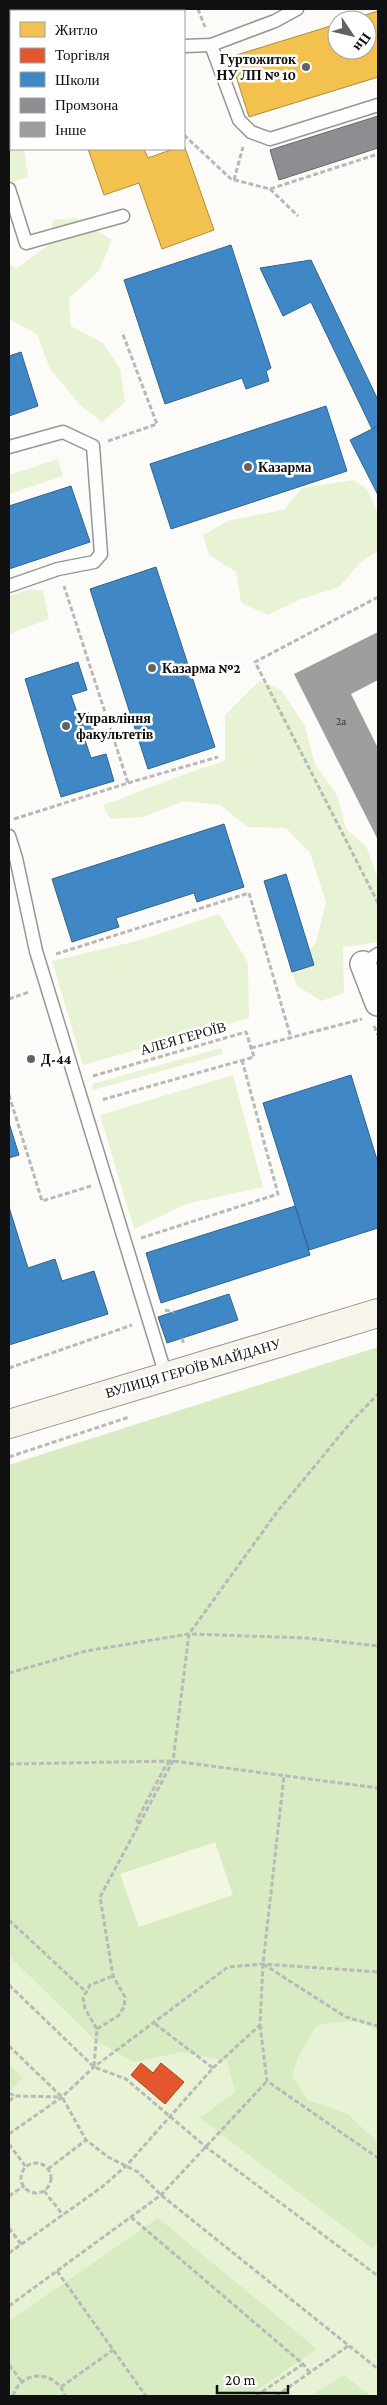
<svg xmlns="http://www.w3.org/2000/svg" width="387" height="2405" font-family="'Crimson Pro',serif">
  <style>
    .green { fill: #e8f3d5 }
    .forest { fill: #d9ebc3 }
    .pitch { fill: #f1f7e0 }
    .homes { fill: #f2c14e; stroke: #ae8c3b }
    .shops { fill: #e4572e; stroke: #a44225 }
    .schools { fill: #3f88c5; stroke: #31648f }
    .industry { fill: #8d8d92; stroke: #68686b }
    .building { fill: #a09e9c }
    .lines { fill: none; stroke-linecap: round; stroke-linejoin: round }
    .service-casing { stroke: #969694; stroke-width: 15 }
    .minor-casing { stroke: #969694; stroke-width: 28 }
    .secondary-casing { stroke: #8d8c8b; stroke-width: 30 }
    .path { stroke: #b9b9b8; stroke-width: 3; stroke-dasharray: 5 2.5; stroke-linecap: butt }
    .service { stroke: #fffefe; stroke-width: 12 }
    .minor { stroke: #fffefe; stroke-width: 25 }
    .secondary { stroke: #f6f4eb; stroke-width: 28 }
    .poi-dot { fill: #636261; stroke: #fff; stroke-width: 2 }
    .labels { text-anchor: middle; stroke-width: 5; stroke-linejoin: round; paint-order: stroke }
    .number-label { font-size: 11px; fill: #343433 }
    .poi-label { font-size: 14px; font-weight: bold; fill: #101010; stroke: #fff; text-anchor: start }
    .street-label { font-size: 14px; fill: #101010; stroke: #fff }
  </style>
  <rect width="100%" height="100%" fill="#fcfbf7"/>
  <g class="green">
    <path d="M 11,39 L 11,149 L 24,149 L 28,177 L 9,183 L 9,41 Z"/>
    <path d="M 76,218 L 112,240 L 99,271 L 69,298 L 71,326 L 103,343 L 120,369 L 125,402 L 102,422 L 81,406 L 50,369 L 37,334 L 9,319 L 9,263 L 16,269 L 51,243 L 53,220 Z"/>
    <path d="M 58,459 L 63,476 L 9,494 L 9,475 Z"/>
    <path d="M 354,480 L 367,489 L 378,513 L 378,551 L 361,562 L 339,587 L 301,599 L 268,615 L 241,603 L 236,572 L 209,555 L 203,535 L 230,520 L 284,510 L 302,488 Z"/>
    <path d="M 30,589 L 43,591 L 49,619 L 9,634 L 9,596 Z"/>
    <path d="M 259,681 L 281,690 L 305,726 L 314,762 L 338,797 L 346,829 L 366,846 L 378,878 L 378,942 L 343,947 L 344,993 L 321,1001 L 297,986 L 292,972 L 316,942 L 326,902 L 310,853 L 286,828 L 248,827 L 220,805 L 184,801 L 143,817 L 110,819 L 103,805 C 144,791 183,773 225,761 L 225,715 Z"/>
    <path d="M 219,914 L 248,963 L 249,1018 L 83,1065 L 52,961 L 141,940 Z"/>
    <path d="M 221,1048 L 223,1054 L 93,1090 L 92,1084 Z"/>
    <path d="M 233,1075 L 263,1187 L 186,1204 L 134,1229 L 100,1115 Z"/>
    <path d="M 378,1347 L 378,2396 L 9,2396 L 9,1465 Z"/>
  </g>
  <g class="forest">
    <path d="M 378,1347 L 378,2031 C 358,2018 339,2021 316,2026 L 298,2057 L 292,2076 L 308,2100 L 348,2114 L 378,2143 L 378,2241 L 373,2249 L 200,2118 L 235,2092 L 227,2061 L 182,2052 L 134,2062 L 96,2041 L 9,1956 L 9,1465 Z"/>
    <path d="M 9,2065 L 23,2078 L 9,2092 Z"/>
    <path d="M 158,2218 L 317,2349 L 249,2396 L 9,2396 L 9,2321 Z"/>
    <path d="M 344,2375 L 371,2396 L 310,2396 Z"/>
  </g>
  <path class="pitch" d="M 215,1842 L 233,1895 L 139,1927 L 120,1874 Z"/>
  <g class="homes">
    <path d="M 378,11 L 378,77 L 249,117 L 230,57 L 337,24 L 337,50 L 367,50 L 367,20 L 349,20 Z"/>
    <path d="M 184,145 L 214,230 L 162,249 L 139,183 L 104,195 L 88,149 L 144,149 L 148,158 L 173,149 L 184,149 Z"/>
  </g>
  <path class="shops" d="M 141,2063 L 153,2073 L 161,2063 L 184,2082 L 165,2104 L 131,2075 Z"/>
  <g class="schools">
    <path d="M 231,245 L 271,368 L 266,371 L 269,381 L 246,389 L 242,378 L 165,404 L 124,280 Z"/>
    <path d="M 311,260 L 378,400 L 378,426 L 372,429 L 311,302 L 283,316 L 260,268 Z"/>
    <path d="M 21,352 L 38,406 L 9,416 L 9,356 Z"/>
    <path d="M 326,406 L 347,471 L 171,529 L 150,464 Z"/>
    <path d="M 378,426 L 378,495 L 350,440 Z"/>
    <path d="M 71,486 L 90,542 L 9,569 L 9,506 Z"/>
    <path d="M 156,567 L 215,747 L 148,769 L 90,589 Z"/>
    <path d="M 78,662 L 87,690 L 71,695 L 78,715 L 88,712 L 96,737 L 85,740 L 91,758 L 106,754 L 114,781 L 61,797 L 25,679 Z"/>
    <path d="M 224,824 L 244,887 L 197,902 L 194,893 L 116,918 L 119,927 L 72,942 L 52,879 Z"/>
    <path d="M 286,874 L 314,965 L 292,972 L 264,881 Z"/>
    <path d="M 351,1075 L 378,1163 L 378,1228 L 309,1250 L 263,1103 Z"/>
    <path d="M 9,1123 L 19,1155 L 9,1158 Z"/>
    <path d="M 295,1206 L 310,1255 L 161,1303 L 146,1253 Z"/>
    <path d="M 9,1207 L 28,1268 L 55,1259 L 62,1281 L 94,1271 L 108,1314 L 9,1345 Z"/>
    <path d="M 229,1294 L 238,1320 L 167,1343 L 158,1317 Z"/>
  </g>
  <path class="industry" d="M 378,116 L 378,148 L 279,180 L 270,150 Z"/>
  <path class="building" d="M 378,632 L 378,680 L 351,694 L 378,748 L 378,840 L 294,674 Z"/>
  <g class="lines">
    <defs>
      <g id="service">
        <path d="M 211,45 L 239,120 L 251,132 L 270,139 L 378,105"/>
        <path d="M 184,46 L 211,45 L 275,21 L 297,9"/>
        <path d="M 9,65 L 11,64"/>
        <path d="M 9,189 L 26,243 L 123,216"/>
        <path d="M 9,447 L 63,432 L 93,446 L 101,554 L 94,562 L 58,569 L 9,586"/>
        <path d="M 9,836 L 16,858 L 36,951 L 166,1376"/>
        <path d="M 363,964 L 378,954"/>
      </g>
      <path id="minor" d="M 363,964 L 378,1003"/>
      <path id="secondary" d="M 9,1424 L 378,1313"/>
    </defs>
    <use href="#service" class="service-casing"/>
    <use href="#minor" class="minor-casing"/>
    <use href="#secondary" class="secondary-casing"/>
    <g class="path">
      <path d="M 198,9 L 205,27"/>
      <path d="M 184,135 L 231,179 L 270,189 L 378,154"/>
      <path d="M 234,180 L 243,147"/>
      <path d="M 270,189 L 298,216"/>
      <path d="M 108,441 L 157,424 L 122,332"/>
      <path d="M 378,597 L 255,662 L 378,903"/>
      <path d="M 128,783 L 218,757"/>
      <path d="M 14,819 L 128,783 L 64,586"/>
      <path d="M 56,954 L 249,893 L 291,1038"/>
      <path d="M 9,999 L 29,992"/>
      <path d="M 374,1026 L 378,1035"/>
      <path d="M 251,1048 L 362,1019"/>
      <path d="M 93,1076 L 246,1032 L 254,1057 L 101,1100"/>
      <path d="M 9,1095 L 42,1201 L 91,1186"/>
      <path d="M 141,1238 L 278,1194 L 242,1060"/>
      <path d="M 165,1310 L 174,1312"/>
      <path d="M 182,1338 L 184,1345"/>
      <path d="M 9,1368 L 132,1325"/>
      <path d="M 9,1457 L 129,1417"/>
      <path d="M 9,1673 L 86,1651 L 189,1634 L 306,1638 L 378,1646"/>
      <path d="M 9,1764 L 173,1761 L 378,1788"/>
      <path d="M 139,1824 L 137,1820 L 166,1765 L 172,1761"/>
      <path d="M 9,1920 L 85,1991"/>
      <path d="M 263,1964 L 346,2017 L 378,2026"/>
      <path d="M 9,1985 L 94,2067 L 126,2079 L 206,2147 L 378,2276"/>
      <path d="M 260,2025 L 267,2081 L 378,2158"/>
      <path d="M 97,2029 L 118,2016 L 124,2007 L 125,1997 L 113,1976 L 100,1897 L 173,1761 L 189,1634 L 277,1512 L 351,1422 L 378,1394"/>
      <path d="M 9,2046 L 62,2097 L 86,2140 L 108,2157 L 138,2172 L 161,2195 L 378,2369"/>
      <path d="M 94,2066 L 97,2029 L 85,2009 L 83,1998 L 90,1985 L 113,1976"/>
      <path d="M 213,2068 L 260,2025 L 263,1964 L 284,1776"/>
      <path d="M 9,2093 L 15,2096 L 61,2097"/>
      <path d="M 9,2101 L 15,2096"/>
      <path d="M 9,2134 L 62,2097 L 94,2067 L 228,1967 L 263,1964 L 378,1972"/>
      <path d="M 9,2144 L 26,2167"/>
      <circle cx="36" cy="2178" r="15"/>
      <path d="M 48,2169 L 86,2140"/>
      <path d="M 44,2191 L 63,2215"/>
      <path d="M 9,2196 L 24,2186"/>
      <path d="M 131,2217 L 303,2364 L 310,2373"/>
      <path d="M 9,2228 L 21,2244"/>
      <path d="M 9,2253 L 102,2187 L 127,2165 L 213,2068 L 154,2023"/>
      <path d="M 57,2271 L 146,2396"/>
      <path d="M 9,2306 L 161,2195 L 267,2081"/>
      <path d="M 9,2365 L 22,2382"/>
      <path d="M 61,2387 L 113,2350"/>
      <path d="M 13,2396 C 21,2369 57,2370 65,2396"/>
      <path d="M 256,2396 L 303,2364"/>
      <path d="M 276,2396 L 348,2346"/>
    </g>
    <use href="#service" class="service"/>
    <use href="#minor" class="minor"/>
    <use href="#secondary" class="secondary"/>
  </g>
  <g class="poi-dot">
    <circle cx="306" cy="67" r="5"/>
    <circle cx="248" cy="467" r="5"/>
    <circle cx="152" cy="668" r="5"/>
    <circle cx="66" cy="726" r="5"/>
    <circle cx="31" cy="1059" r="5"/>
  </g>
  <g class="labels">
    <g class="number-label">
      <text x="341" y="725">2а</text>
    </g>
    <g class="poi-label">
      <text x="296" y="64" text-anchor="end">Гуртожиток<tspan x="296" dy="16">НУ ЛП № 10</tspan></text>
      <text x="258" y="472">Казарма</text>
      <text x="162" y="673">Казарма №2</text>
      <text x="76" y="723">Управління<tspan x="76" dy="16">факультетів</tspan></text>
      <text x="41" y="1064">Д-44</text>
    </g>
    <g class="street-label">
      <text transform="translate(183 1038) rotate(-16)" y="5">АЛЕЯ ГЕРОЇВ</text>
      <text transform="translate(193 1368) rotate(-16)" y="5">ВУЛИЦЯ ГЕРОЇВ МАЙДАНУ</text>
    </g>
  </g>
  <rect width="387" height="2405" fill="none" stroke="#101010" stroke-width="20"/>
  <rect x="10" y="10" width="175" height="140" fill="#ffffff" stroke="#9f9f9f"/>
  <rect x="20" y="22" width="25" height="15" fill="#f2c14e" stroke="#9f9f9f"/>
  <text x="55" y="35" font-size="15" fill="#101010">Житло</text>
  <rect x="20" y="48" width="25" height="15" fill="#e4572e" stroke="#9f9f9f"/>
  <text x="55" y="60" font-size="15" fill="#101010">Торгівля</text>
  <rect x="20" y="72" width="25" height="15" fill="#3f88c5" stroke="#9f9f9f"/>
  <text x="55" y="85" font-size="15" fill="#101010">Школи</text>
  <rect x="20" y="98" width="25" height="15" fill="#8d8d92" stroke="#9f9f9f"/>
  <text x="55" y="110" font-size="15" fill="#101010">Промзона</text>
  <rect x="20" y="122" width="25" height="15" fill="#a09e9c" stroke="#9f9f9f"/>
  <text x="55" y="135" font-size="15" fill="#101010">Інше</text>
  <g transform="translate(352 35) rotate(125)"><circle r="24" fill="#ffffff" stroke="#9f9f9f"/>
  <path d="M0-4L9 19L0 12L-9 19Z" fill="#636261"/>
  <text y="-8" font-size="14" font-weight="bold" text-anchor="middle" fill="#101010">Пн</text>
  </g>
  <path d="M217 2385v8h71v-8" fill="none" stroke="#101010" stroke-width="2.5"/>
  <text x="225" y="2385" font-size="15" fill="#101010" stroke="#ffffff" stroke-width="4" paint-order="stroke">20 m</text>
</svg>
